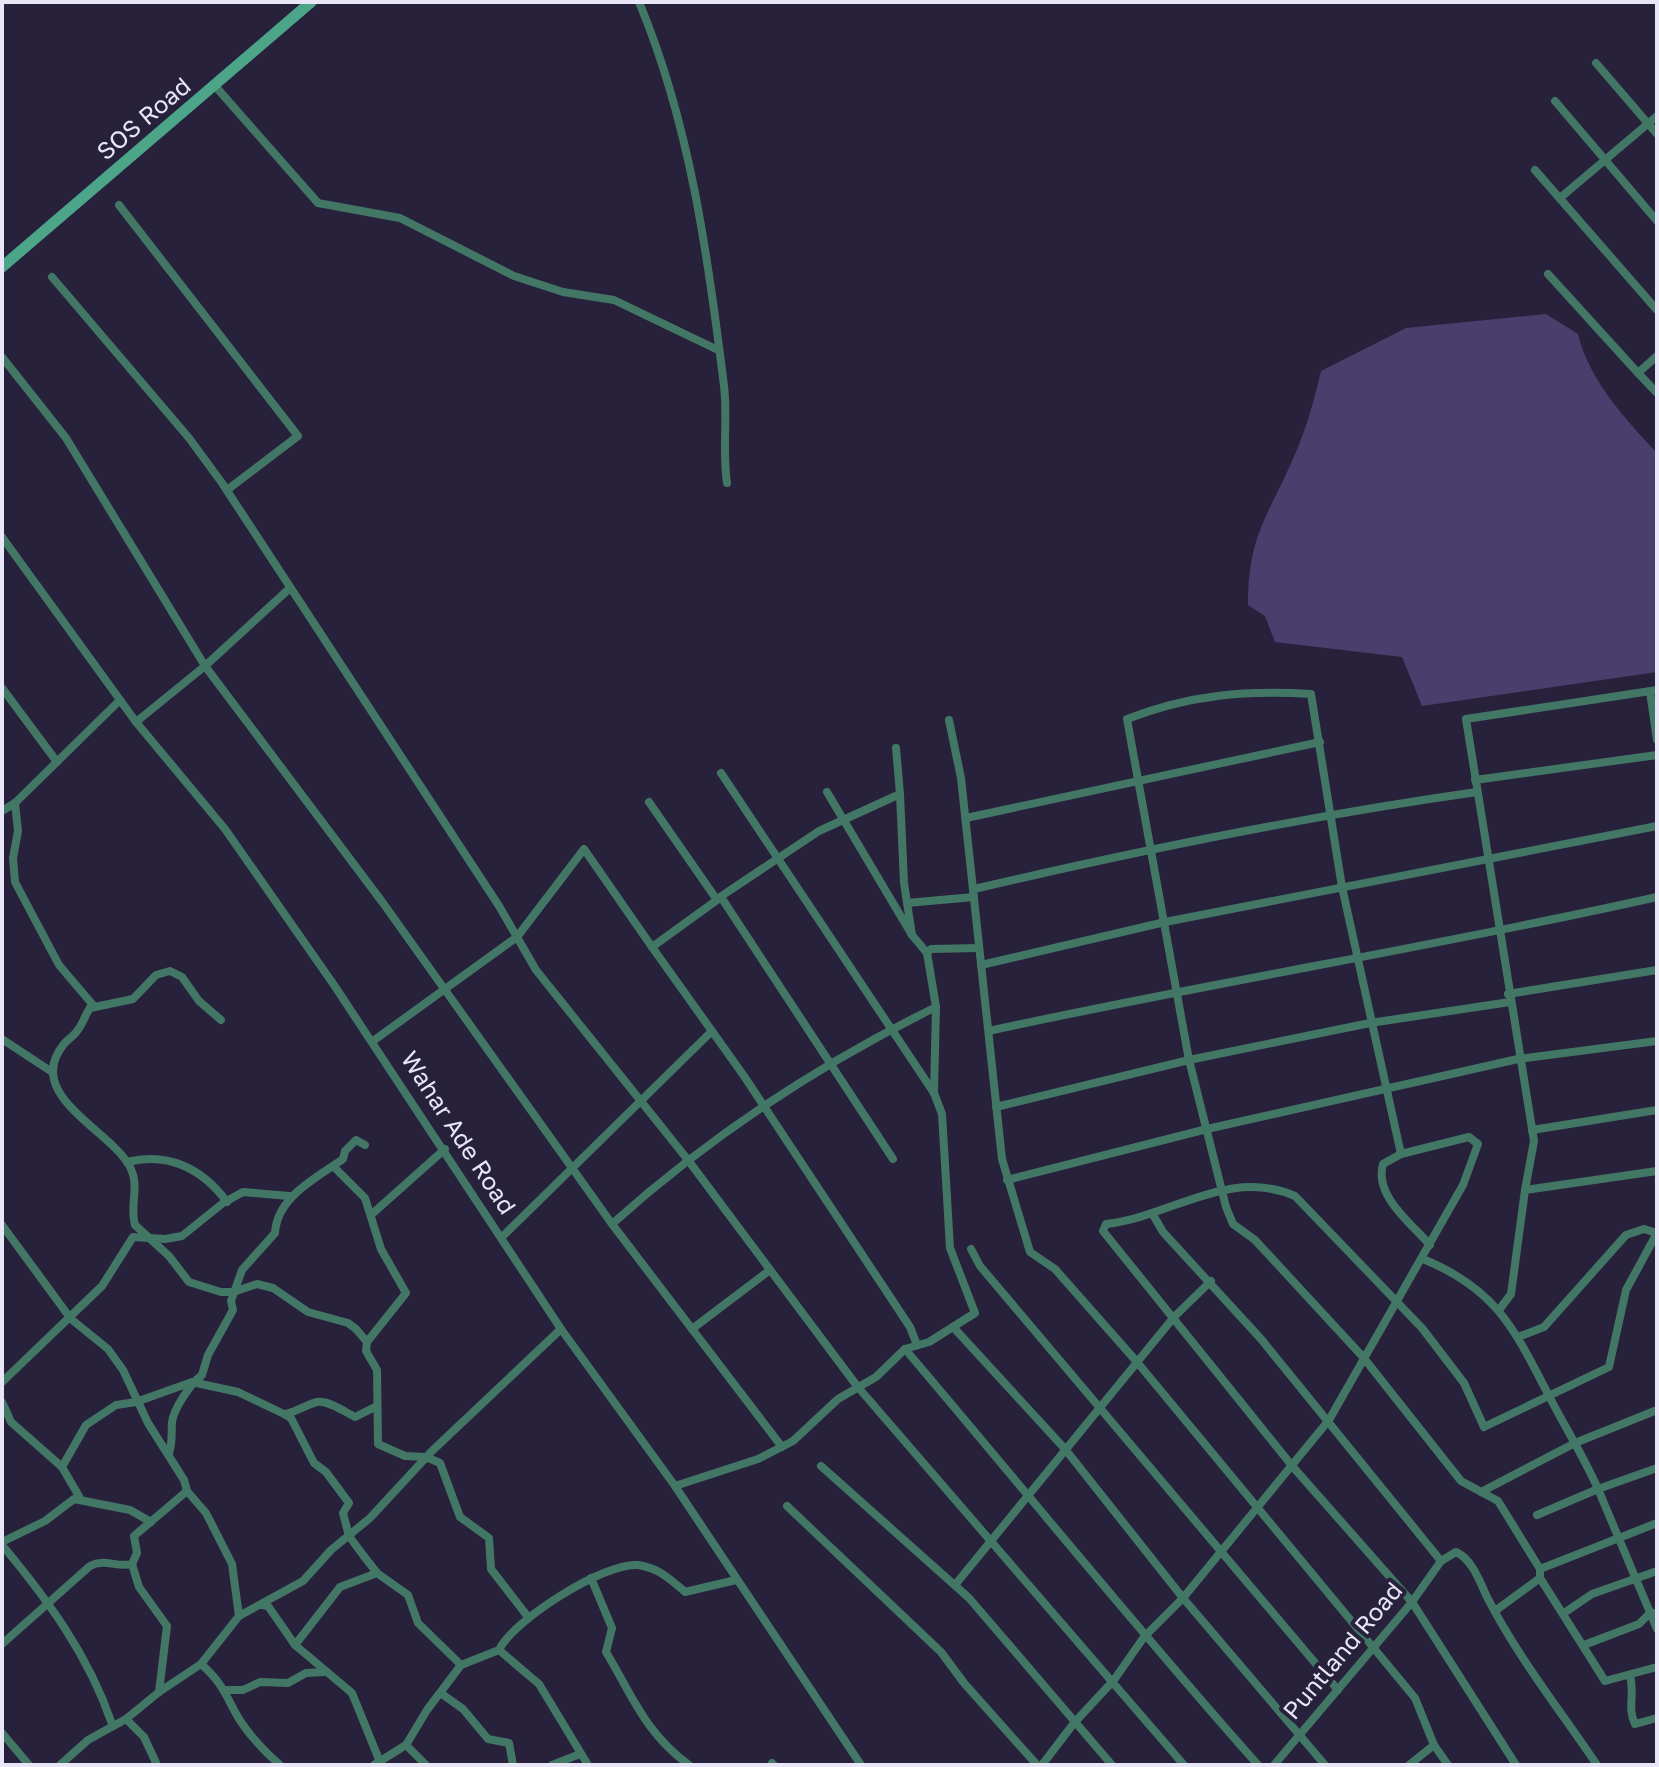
<svg xmlns="http://www.w3.org/2000/svg" width="1659" height="1767" font-family="'Golos Text',sans-serif">
  <style>
    .green { fill: #493f6d }
    .lines { fill: none; stroke-linecap: round; stroke-linejoin: round }
    .street { stroke: #437765; stroke-width: 8 }
    .secondary { stroke: #4da589; stroke-width: 11 }
    .labels { text-anchor: middle; stroke-width: 8; stroke-linejoin: round; paint-order: stroke }
    .street-label { font-size: 24px; fill: #e9e6f8; stroke: #27213b }
  </style>
  <rect width="100%" height="100%" fill="#27213b"/>
  <path class="green" d="M 1546,314 L 1578,334 C 1589,380 1625,419 1657,453 L 1657,672 L 1422,706 L 1402,657 L 1275,642 L 1265,616 L 1248,605 C 1248,536 1267,518 1293,459 C 1306,430 1314,401 1321,371 L 1406,328 Z"/>
  <g class="lines">
    <g class="street">
      <path d="M 639,2 C 690,124 708,256 724,386 C 728,418 722,450 727,483"/>
      <path d="M 1596,63 L 1657,134"/>
      <path d="M 216,87 L 318,203 L 400,218 L 514,276 L 563,292 L 614,300 L 718,350"/>
      <path d="M 1555,101 L 1657,221"/>
      <path d="M 1535,170 L 1657,310"/>
      <path d="M 1560,198 L 1657,116"/>
      <path d="M 119,205 L 298,436 L 227,490"/>
      <path d="M 1548,274 L 1638,373"/>
      <path d="M 52,277 L 189,438 L 222,483 L 499,906 L 536,970 L 688,1160 L 857,1386 L 1184,1765"/>
      <path d="M 1657,356 L 1638,373 L 1657,393"/>
      <path d="M 2,357 L 66,438 L 205,666 L 383,903 L 612,1224 C 708,1138 820,1064 936,1007 L 927,953 L 912,935"/>
      <path d="M 2,537 L 136,722 L 225,829 L 334,985 L 561,1329 L 675,1486 L 861,1765"/>
      <path d="M 2,688 L 57,762"/>
      <path d="M 1657,690 L 1466,719 L 1534,1141 L 1525,1190 L 1657,1171"/>
      <path d="M 1650,692 L 1657,740"/>
      <path d="M 949,720 L 961,778 L 1002,1159 L 1030,1252 L 1055,1269 L 1137,1362 L 1415,1698 L 1434,1745 L 1448,1765"/>
      <path d="M 136,722 L 205,666 L 290,588"/>
      <path d="M 1475,780 L 1657,755"/>
      <path d="M 827,792 L 912,935 L 904,883 L 900,794"/>
      <path d="M 15,803 L 18,831 L 13,858 L 15,882 L 59,965 L 93,1005 C 85,1012 84,1023 77,1031 C 74,1036 68,1039 64,1044 C 23,1094 107,1128 129,1165 C 141,1186 129,1204 135,1225 L 169,1256 L 189,1282 L 221,1292 L 233,1292 L 257,1284 L 273,1288 L 308,1312 L 348,1323 L 356,1329 L 367,1342 L 366,1351 L 377,1370 L 378,1444 L 405,1456 L 426,1457 L 440,1463 L 460,1517 L 489,1538 L 491,1569 L 528,1617"/>
      <path d="M 2,811 L 15,803 L 120,700"/>
      <path d="M 966,818 L 1320,742"/>
      <path d="M 974,889 C 1141,850 1307,816 1477,792"/>
      <path d="M 721,897 L 893,1159"/>
      <path d="M 717,899 L 819,831 L 900,794 L 896,748"/>
      <path d="M 907,903 L 974,897"/>
      <path d="M 652,947 L 744,1076 L 910,1327 L 917,1345"/>
      <path d="M 927,953 L 931,949 L 979,948"/>
      <path d="M 981,965 L 1165,922 L 1657,826"/>
      <path d="M 1508,994 L 1657,970"/>
      <path d="M 90,1008 L 133,999 L 156,975 L 170,971 L 182,977 L 199,1001 L 221,1020"/>
      <path d="M 989,1031 C 1211,982 1435,947 1657,897"/>
      <path d="M 2,1039 L 52,1072"/>
      <path d="M 373,1041 L 517,937 L 584,849 L 652,947 L 717,900 L 649,802"/>
      <path d="M 934,1093 L 936,1007"/>
      <path d="M 996,1107 L 1189,1060 L 1370,1023 L 1510,1002"/>
      <path d="M 1532,1130 L 1657,1110"/>
      <path d="M 1401,1154 L 1383,1164 C 1374,1196 1411,1223 1430,1245"/>
      <path d="M 127,1162 C 168,1152 202,1168 227,1202"/>
      <path d="M 333,1166 L 365,1198 L 381,1249 L 406,1293 L 367,1342"/>
      <path d="M 1007,1180 L 1207,1129 L 1518,1059 L 1657,1041"/>
      <path d="M 1152,1213 L 1163,1232 L 1261,1339 L 1441,1561"/>
      <path d="M 372,1214 L 445,1149"/>
      <path d="M 612,1224 L 782,1447"/>
      <path d="M 2,1225 L 71,1319 L 108,1349 L 123,1370 L 148,1423 L 184,1480 L 187,1491 L 134,1536 L 137,1553 L 132,1564"/>
      <path d="M 502,1237 L 712,1031"/>
      <path d="M 971,1249 L 980,1266 L 1338,1690"/>
      <path d="M 1423,1259 C 1496,1289 1514,1328 1549,1396 C 1565,1427 1584,1457 1598,1489 L 1537,1515"/>
      <path d="M 1499,1310 L 1511,1294 L 1525,1190"/>
      <path d="M 954,1328 L 1065,1449 L 1183,1598 L 1325,1765"/>
      <path d="M 692,1329 L 770,1270"/>
      <path d="M 1518,1337 L 1544,1327 L 1626,1235 L 1644,1229 L 1657,1233"/>
      <path d="M 905,1349 C 1023,1488 1137,1629 1258,1765"/>
      <path d="M 2,1382 L 102,1286 L 133,1237 L 165,1239 L 182,1236 L 223,1203 L 243,1192 L 289,1196"/>
      <path d="M 2,1402 L 11,1422 L 62,1467 L 80,1498"/>
      <path d="M 285,1414 C 297,1412 307,1404 317,1402 C 328,1400 345,1412 355,1417 L 375,1407"/>
      <path d="M 169,1453 C 173,1441 171,1433 172,1422 C 174,1408 191,1383 202,1375 L 208,1355 L 233,1310 L 231,1301 L 242,1270 L 275,1233 C 277,1197 315,1179 343,1159 L 345,1151 L 356,1140 L 365,1145"/>
      <path d="M 821,1466 L 969,1598 L 1112,1765"/>
      <path d="M 62,1467 L 86,1425 L 116,1405 L 136,1402 L 192,1382 L 238,1392 L 284,1414 L 291,1418 L 314,1463 L 326,1472 L 349,1503 L 343,1513 L 349,1536 L 363,1555 L 377,1573 L 408,1595 L 418,1623 L 461,1665"/>
      <path d="M 1657,1468 L 1598,1489 L 1657,1629"/>
      <path d="M 675,1486 L 758,1459 L 793,1441 L 838,1399 L 876,1377 L 905,1349 L 929,1342 L 975,1313 L 950,1248 L 942,1114 L 934,1093 L 721,773"/>
      <path d="M 187,1491 L 206,1513 L 232,1564 L 239,1616"/>
      <path d="M 1481,1492 L 1575,1443 L 1657,1410"/>
      <path d="M 787,1506 L 941,1652 L 964,1683 L 1037,1765"/>
      <path d="M 2,1542 L 45,1521 L 74,1499 L 130,1510 L 151,1522"/>
      <path d="M 2,1545 C 48,1600 89,1656 112,1724"/>
      <path d="M 1540,1569 L 1657,1523"/>
      <path d="M 591,1578 L 612,1628 L 606,1652 C 632,1695 645,1733 689,1765"/>
      <path d="M 1540,1578 L 1605,1681 L 1657,1667"/>
      <path d="M 955,1585 L 1174,1317 L 1211,1281"/>
      <path d="M 262,1605 L 268,1606 L 295,1645 L 352,1693 L 380,1762"/>
      <path d="M 1564,1613 L 1592,1594 L 1657,1571"/>
      <path d="M 2,1644 L 90,1566 C 105,1558 117,1568 132,1564 L 139,1587 L 167,1626 L 159,1692"/>
      <path d="M 295,1645 L 340,1587 L 377,1573"/>
      <path d="M 1584,1645 L 1639,1624 L 1651,1612 L 1655,1614"/>
      <path d="M 499,1650 L 539,1684 L 588,1765"/>
      <path d="M 201,1664 C 225,1685 226,1698 241,1722 C 252,1738 266,1753 280,1765"/>
      <path d="M 1630,1676 C 1635,1693 1627,1709 1635,1724 L 1657,1718"/>
      <path d="M 226,1690 L 243,1690 L 260,1682 L 288,1683 L 306,1673 L 324,1672"/>
      <path d="M 442,1694 L 463,1709 L 488,1739 L 509,1743 L 513,1765"/>
      <path d="M 126,1719 L 144,1737 L 157,1765"/>
      <path d="M 2,1733 L 29,1765"/>
      <path d="M 406,1745 L 426,1765"/>
      <path d="M 772,1763 L 774,1765"/>
      <path d="M 60,1765 L 88,1740 L 126,1719 L 159,1692 L 201,1664 L 239,1616 L 303,1581 L 331,1550 L 370,1518 L 432,1451 L 561,1329"/>
      <path d="M 374,1765 L 406,1745 L 427,1710 L 461,1665 L 499,1650 C 513,1620 605,1562 638,1565 C 659,1568 670,1579 685,1592 L 736,1580"/>
      <path d="M 552,1765 L 580,1754"/>
      <path d="M 1042,1765 L 1074,1723 L 1114,1680 L 1144,1637 L 1183,1598 L 1329,1420 L 1463,1185 L 1478,1144 L 1469,1137 L 1401,1154 L 1342,887 L 1311,694 C 1245,690 1189,695 1127,719 L 1189,1060 L 1226,1207 L 1233,1224 L 1255,1240 L 1363,1357 L 1461,1481 L 1498,1501 L 1540,1569 L 1540,1578 L 1495,1611"/>
      <path d="M 1274,1765 L 1412,1602 L 1441,1561 L 1456,1552 C 1472,1559 1480,1582 1487,1597 C 1517,1656 1560,1710 1597,1765"/>
      <path d="M 1409,1765 L 1434,1745"/>
      <path d="M 1516,1765 L 1412,1602 L 1293,1467 L 1103,1231 L 1106,1224 C 1171,1217 1228,1167 1295,1196 L 1422,1328 L 1464,1383 L 1484,1427 L 1609,1367 L 1626,1290 L 1657,1233"/>
    </g>
    <path class="secondary" d="M 2,267 L 311,2"/>
  </g>
  <g class="labels">
    <g class="street-label">
      <text transform="translate(144 119) rotate(-40)" y="8">SOS Road</text>
      <text transform="translate(458 1133) rotate(57)" y="8">Wahar Ade Road</text>
      <text transform="translate(1343 1651) rotate(-50)" y="8">Puntland Road</text>
    </g>
  </g>
  <rect width="1659" height="1767" fill="none" stroke="#e9e6f8" stroke-width="8"/>
</svg>
